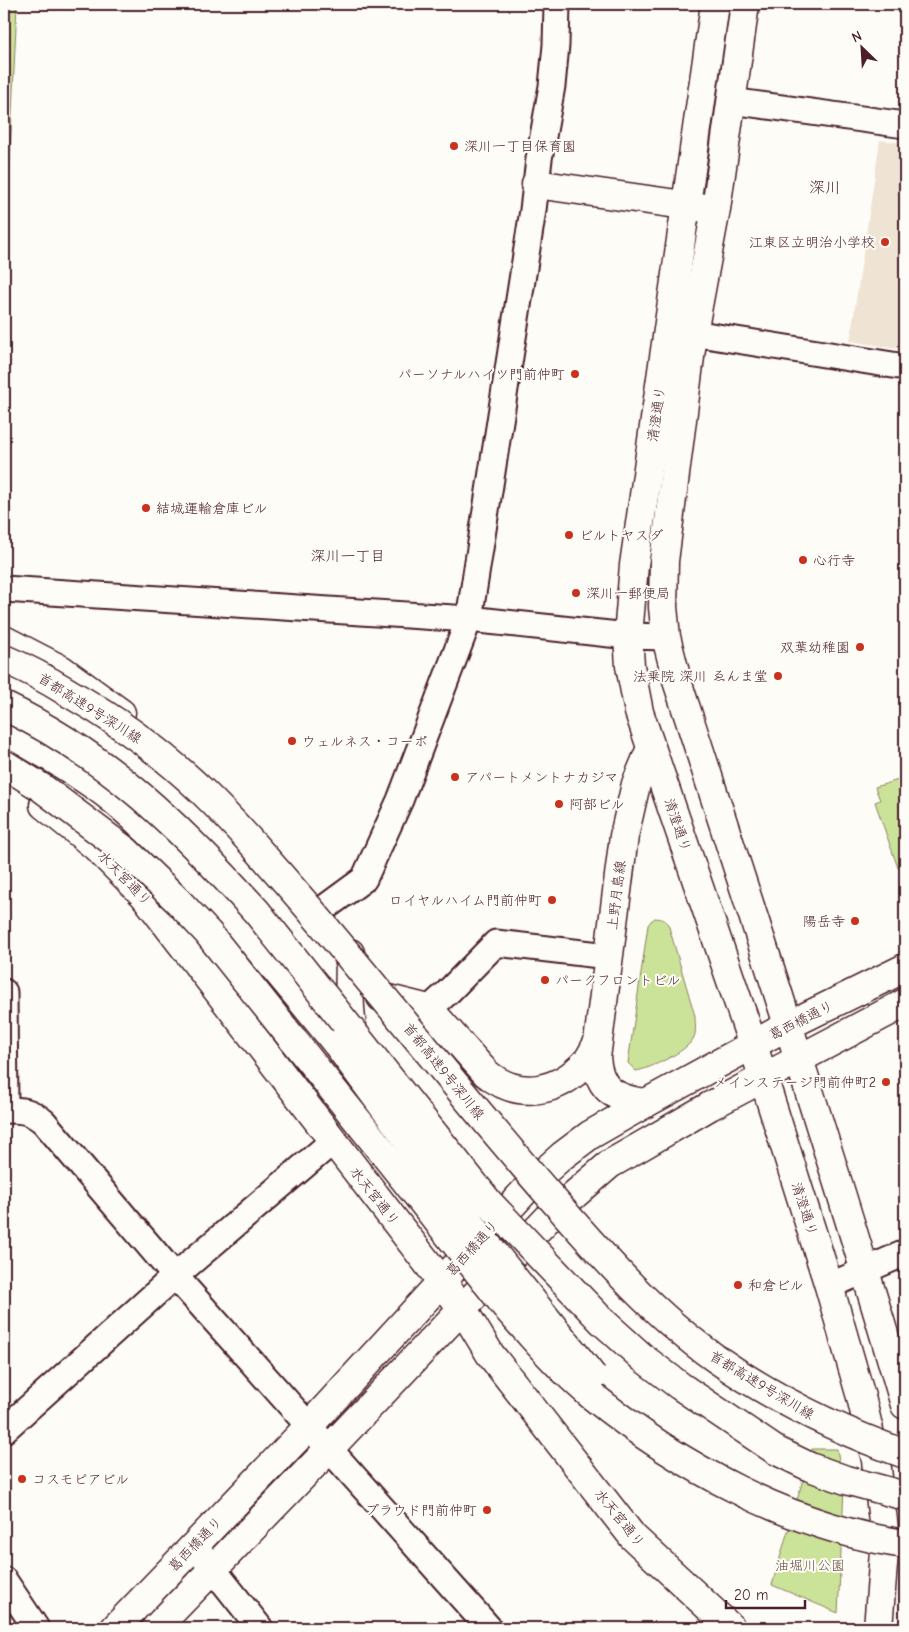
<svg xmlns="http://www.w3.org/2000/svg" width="909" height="1632" font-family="'Comic Neue','Klee One',sans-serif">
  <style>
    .built { fill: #efe4d4 }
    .green { fill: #cbe399; stroke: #8a8162 }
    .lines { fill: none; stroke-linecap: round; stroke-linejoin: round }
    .street-casing { stroke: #4a1f2b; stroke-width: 29 }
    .secondary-casing { stroke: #4a1f2b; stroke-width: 31 }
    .highway-casing { stroke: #4a1f2b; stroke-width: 31 }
    .street { stroke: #fdfcf7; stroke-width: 25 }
    .secondary { stroke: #fdfcf7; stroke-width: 28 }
    .highway { stroke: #fdfcf7; stroke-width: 28 }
    .highway-bridge-casing { stroke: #4a1f2b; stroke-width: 31; stroke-linecap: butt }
    .highway-bridge { stroke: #fdfcf7; stroke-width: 28 }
    .poi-dot { fill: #c8321e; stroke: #fdfcf7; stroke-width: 2 }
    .labels { text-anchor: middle; stroke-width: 4; stroke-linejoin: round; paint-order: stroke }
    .poi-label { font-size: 14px; fill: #4a1f2b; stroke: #fdfcf7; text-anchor: start }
    .street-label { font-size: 14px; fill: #4a1f2b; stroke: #fdfcf7 }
    .park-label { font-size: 14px; fill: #6a5046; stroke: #fdfcf7 }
    .neighbourhood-label { font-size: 15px; fill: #4a1f2b; stroke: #fdfcf7 }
    .quarter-label { font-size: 16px; fill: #4a1f2b; stroke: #fdfcf7 }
  </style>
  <rect width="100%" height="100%" fill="#fdfcf7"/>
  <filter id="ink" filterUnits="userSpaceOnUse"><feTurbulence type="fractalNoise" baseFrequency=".02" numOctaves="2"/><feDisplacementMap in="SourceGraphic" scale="10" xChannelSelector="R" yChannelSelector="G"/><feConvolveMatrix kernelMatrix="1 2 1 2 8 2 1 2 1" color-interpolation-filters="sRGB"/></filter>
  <g filter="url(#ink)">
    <path class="built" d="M 880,140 L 905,143 L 905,350 L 850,341 Z"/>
    <g class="green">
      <path d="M 4,4 L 17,4 L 4,288 Z"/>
      <path d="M 905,761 L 905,865 L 898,868 L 875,802 L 880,800 L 875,787 L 902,779 Z"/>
      <path d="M 655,918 C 663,919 666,919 669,927 L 695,1016 C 695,1023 697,1033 693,1039 C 686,1052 649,1069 636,1071 L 628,1063 L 648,925 L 651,921 Z"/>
      <path d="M 812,1449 L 837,1449 L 844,1489 L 838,1613 L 772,1585 Z"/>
    </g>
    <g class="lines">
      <defs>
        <g id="street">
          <path d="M 731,101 L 905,125"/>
          <path d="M 693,333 L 905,367"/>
          <path d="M 4,589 L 469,619 L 628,636 L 666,637"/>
          <path d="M 319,912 L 364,879 L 400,800 L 469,619 L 533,210 L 539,159 L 552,86 L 556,45 L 557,4"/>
          <path d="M 4,992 L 5,1110"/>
          <path d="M 429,1009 L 448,992 L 496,943 L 608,956"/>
          <path d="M 4,1110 C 22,1110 30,1110 44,1122 L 175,1276 L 489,1628"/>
          <path d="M 829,1286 L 905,1253"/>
          <path d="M 4,1430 L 175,1276 L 333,1141"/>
          <path d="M 194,1545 L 260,1628"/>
          <path d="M 4,1580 L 36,1628"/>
        </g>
        <g id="secondary">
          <path d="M 715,4 L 634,565 L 628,636 L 630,666 L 639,712 L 753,1045 L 829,1286 L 861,1397 L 876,1460 L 885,1539 L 878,1628"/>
          <path d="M 745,4 L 716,209 L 693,333 L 664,561 L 663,607 L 666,637 L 678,684 C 756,924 834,1163 905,1405"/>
          <path d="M 536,184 L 705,208"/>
          <path d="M 4,640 L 62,670 L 121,713"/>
          <path d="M 44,805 L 95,846 L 144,895 L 462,1308 L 490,1354 L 633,1537 L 731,1628"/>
          <path d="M 350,953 C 350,983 347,1015 356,1043"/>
          <path d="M 381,997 L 429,1009 L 486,1073 C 518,1100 558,1093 586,1062 C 590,1058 593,1051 596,1046"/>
          <path d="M 646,1103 C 616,1099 599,1091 596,1058 L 624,836 L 636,784 L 651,748"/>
          <path d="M 115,1628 L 309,1426 L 535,1180 L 562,1156 L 590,1135 L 646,1103 L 789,1025 L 905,968"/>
          <path d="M 156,1628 L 329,1449 L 552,1214 L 610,1164 L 643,1145 L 710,1106 L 905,1003"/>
        </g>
        <path id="highway" d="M 4,731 C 36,748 68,767 98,788 C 122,805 144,827 165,848 C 228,909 282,977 337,1044"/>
      </defs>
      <use href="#street" class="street-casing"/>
      <use href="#secondary" class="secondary-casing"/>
      <use href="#highway" class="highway-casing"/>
      <use href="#street" class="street"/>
      <use href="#secondary" class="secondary"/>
      <use href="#highway" class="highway"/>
      <defs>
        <g id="highway-bridge">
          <path d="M 4,659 C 26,668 48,680 69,693 C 117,720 162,753 202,791 C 237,825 269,862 301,899 C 385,997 464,1098 549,1195 C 600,1253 651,1313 715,1358 C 774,1399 837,1430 905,1454"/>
          <path d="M 4,706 C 108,756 180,827 257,912 L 489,1203 L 602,1321 L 643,1358 L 680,1386 L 775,1450 L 810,1467 L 846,1480 L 905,1496"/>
          <path d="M 4,764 L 42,788 L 127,852 L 177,900 L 208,933 L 507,1308 C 533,1338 560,1369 591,1395 C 678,1466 793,1528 905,1544"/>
          <path d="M 337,1044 L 469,1222 L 593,1377"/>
        </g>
      </defs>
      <use href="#highway-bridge" class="highway-bridge-casing"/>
      <use href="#highway-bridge" class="highway-bridge"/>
    </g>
  </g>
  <g class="poi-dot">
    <circle cx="454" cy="146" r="5"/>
    <circle cx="885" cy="242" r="5"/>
    <circle cx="575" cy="374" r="5"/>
    <circle cx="146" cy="508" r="5"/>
    <circle cx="569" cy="535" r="5"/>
    <circle cx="803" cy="560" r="5"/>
    <circle cx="576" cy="593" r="5"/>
    <circle cx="860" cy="647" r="5"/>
    <circle cx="778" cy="676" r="5"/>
    <circle cx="292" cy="741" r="5"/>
    <circle cx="455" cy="777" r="5"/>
    <circle cx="559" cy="804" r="5"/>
    <circle cx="552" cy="900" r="5"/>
    <circle cx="855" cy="921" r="5"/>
    <circle cx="545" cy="980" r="5"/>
    <circle cx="886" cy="1082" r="5"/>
    <circle cx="738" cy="1285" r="5"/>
    <circle cx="22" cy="1479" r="5"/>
    <circle cx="487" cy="1510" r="5"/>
  </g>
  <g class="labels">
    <g class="poi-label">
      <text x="464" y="151">深川一丁目保育園</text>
      <text x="875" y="247" text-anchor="end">江東区立明治小学校</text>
      <text x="565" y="379" text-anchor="end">パーソナルハイツ門前仲町</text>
      <text x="156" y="513">結城運輸倉庫ビル</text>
      <text x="579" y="540">ビルトヤスダ</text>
      <text x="813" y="565">心行寺</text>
      <text x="586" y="598">深川一郵便局</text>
      <text x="850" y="652" text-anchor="end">双葉幼稚園</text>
      <text x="768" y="681" text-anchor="end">法乗院 深川 ゑんま堂</text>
      <text x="302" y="746">ウェルネス・コーポ</text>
      <text x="465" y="782">アパートメントナカジマ</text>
      <text x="569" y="809">阿部ビル</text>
      <text x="542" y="905" text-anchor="end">ロイヤルハイム門前仲町</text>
      <text x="845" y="926" text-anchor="end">陽岳寺</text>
      <text x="555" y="985">パークフロントビル</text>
      <text x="876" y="1087" text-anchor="end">メインステージ門前仲町2</text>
      <text x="748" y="1290">和倉ビル</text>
      <text x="32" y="1484">コスモピアビル</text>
      <text x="477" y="1515" text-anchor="end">プラウド門前仲町</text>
    </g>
    <g class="street-label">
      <text transform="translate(656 414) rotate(-82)" y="5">清澄通り</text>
      <text transform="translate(90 708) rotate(32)" y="5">首都高速9号深川線</text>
      <text transform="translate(678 825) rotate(71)" y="5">清澄通り</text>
      <text transform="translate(125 878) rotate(46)" y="5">水天宮通り</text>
      <text transform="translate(616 895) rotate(-83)" y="5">上野月島線</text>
      <text transform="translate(801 1020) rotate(-27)" y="5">葛西橋通り</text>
      <text transform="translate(444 1071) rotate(51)" y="5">首都高速9号深川線</text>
      <text transform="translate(375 1196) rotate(52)" y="5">水天宮通り</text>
      <text transform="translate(805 1209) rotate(72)" y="5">清澄通り</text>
      <text transform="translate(472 1248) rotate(-48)" y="5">葛西橋通り</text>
      <text transform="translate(762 1385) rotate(31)" y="5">首都高速9号深川線</text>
      <text transform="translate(620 1518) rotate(51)" y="5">水天宮通り</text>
      <text transform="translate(195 1544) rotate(-46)" y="5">葛西橋通り</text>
    </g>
    <g class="park-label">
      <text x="810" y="1570">油堀川公園</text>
    </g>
    <g class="neighbourhood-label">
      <text x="348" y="561">深川一丁目</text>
    </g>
    <g class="quarter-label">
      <text x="825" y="193">深川</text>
    </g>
  </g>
  <rect width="909" height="1632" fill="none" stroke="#fdfcf7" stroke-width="20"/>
  <rect x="10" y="10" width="889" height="1612" fill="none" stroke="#4a1f2b" stroke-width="2" filter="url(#ink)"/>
  <g transform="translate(862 48) rotate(335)" stroke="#fdfcf7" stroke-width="4" paint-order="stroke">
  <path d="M0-4L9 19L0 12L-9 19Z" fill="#4a1f2b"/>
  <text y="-8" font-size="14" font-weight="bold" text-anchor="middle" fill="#4a1f2b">N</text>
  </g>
  <path d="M726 1600v8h79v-8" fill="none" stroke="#4a1f2b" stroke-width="2.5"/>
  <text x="734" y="1600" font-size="15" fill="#4a1f2b" stroke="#fdfcf7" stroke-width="4" paint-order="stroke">20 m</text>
</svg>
